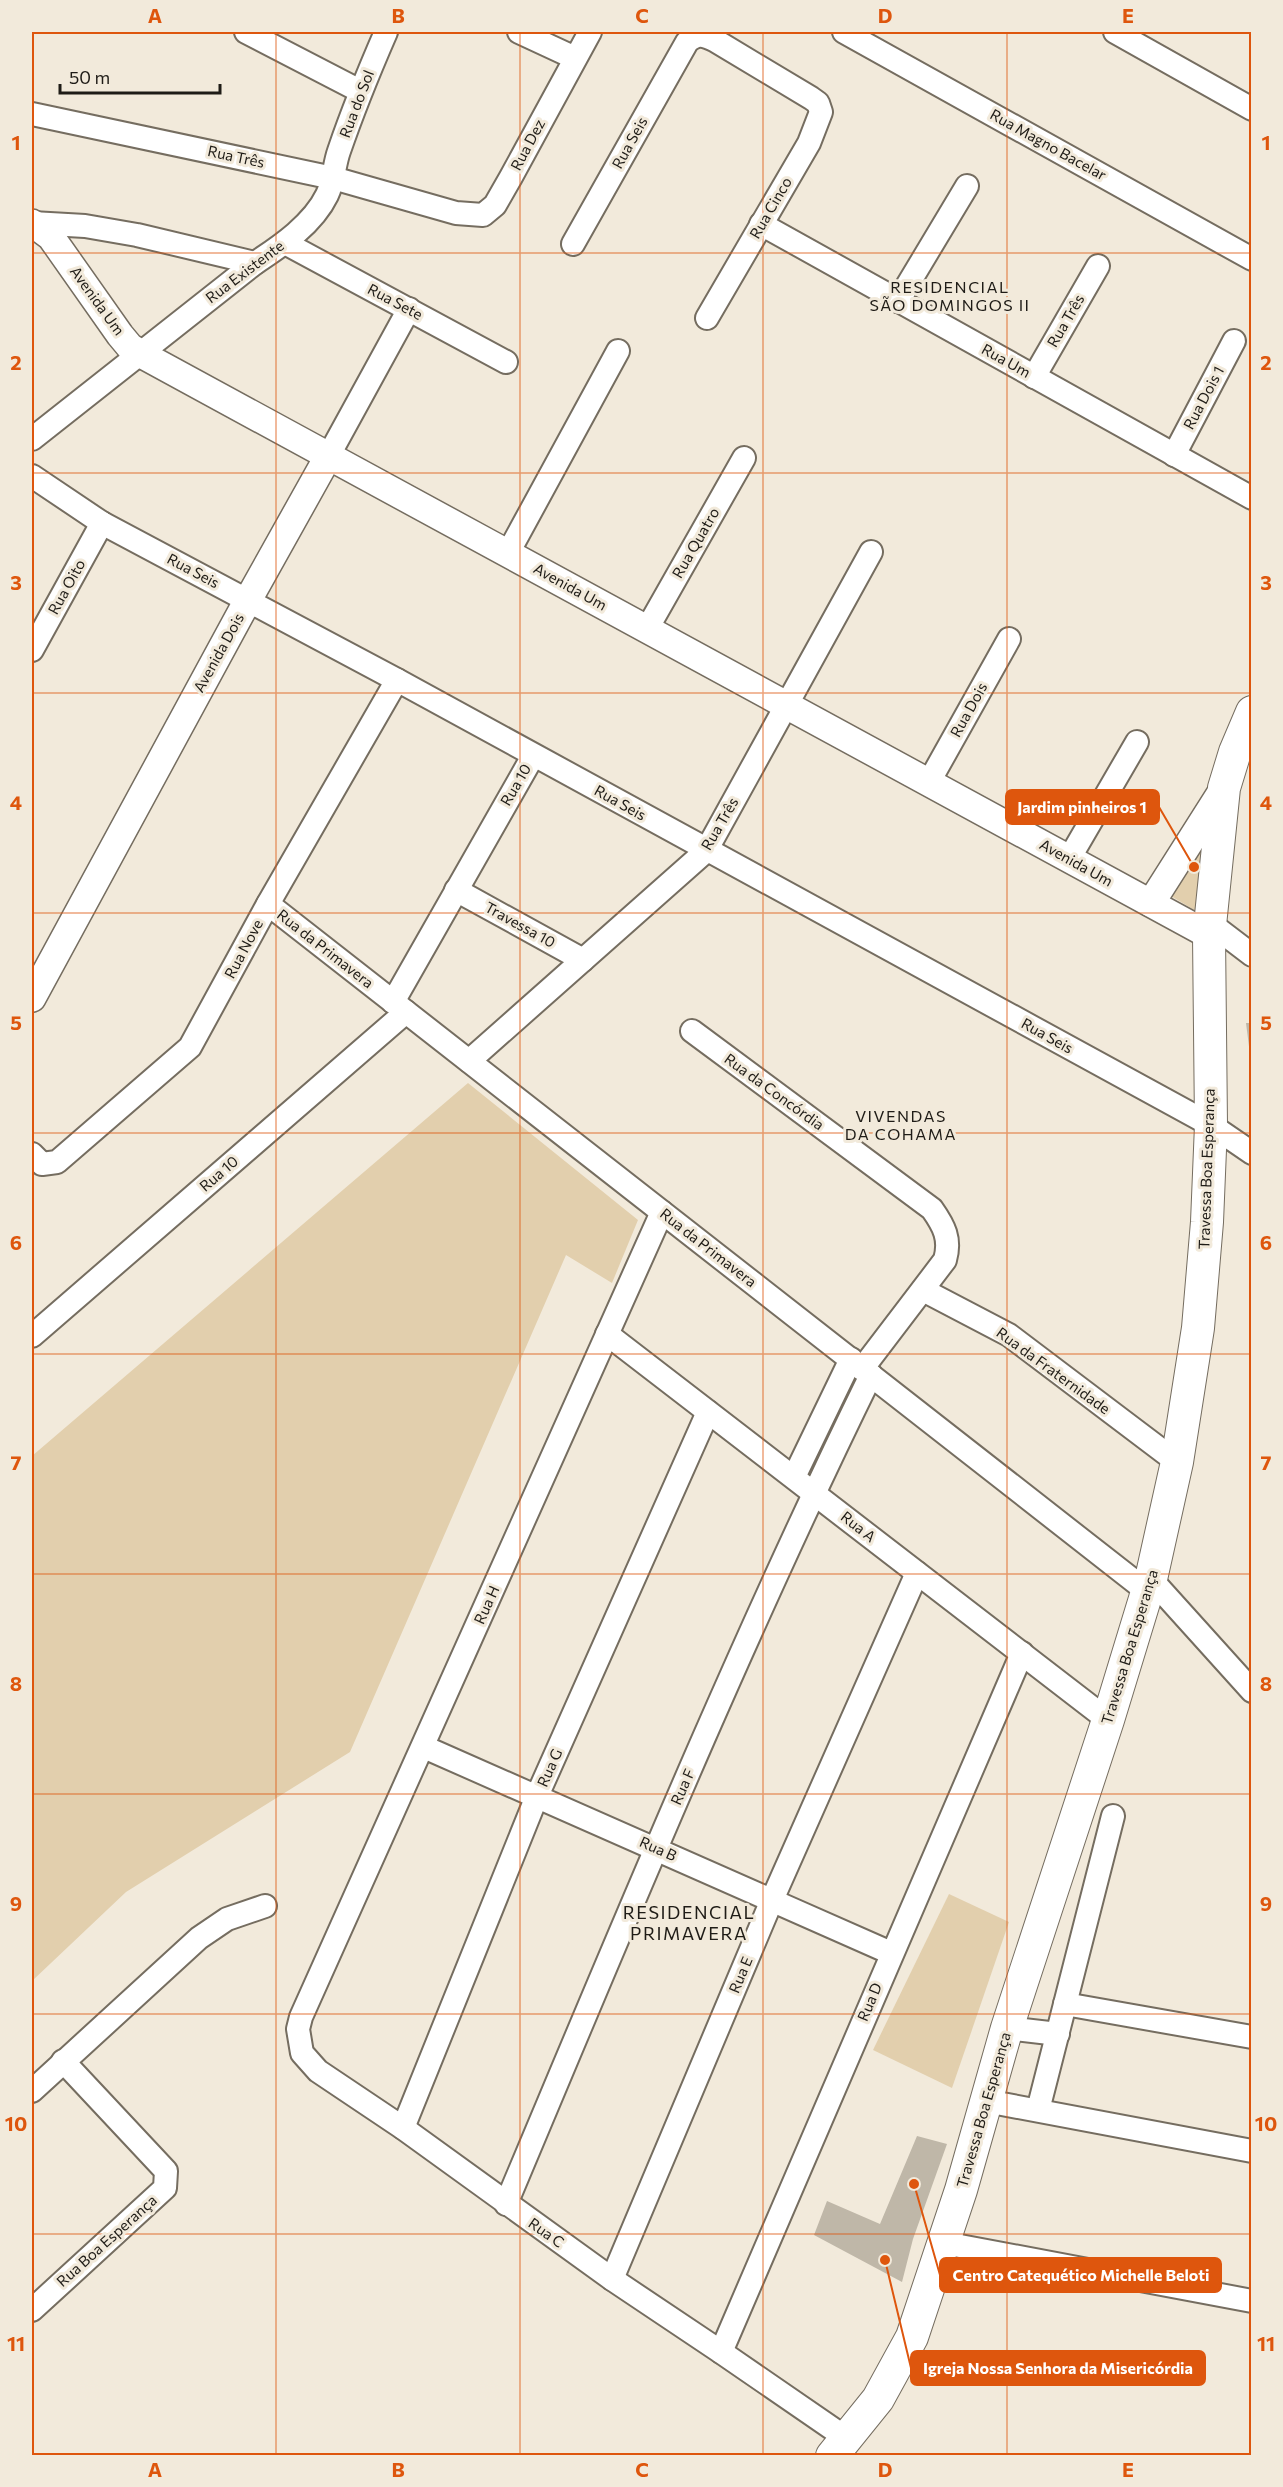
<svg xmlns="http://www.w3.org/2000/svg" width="1283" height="2487" font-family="Commissioner,sans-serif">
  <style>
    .green { fill: #e2cfad }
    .building { fill: #bfb7a8 }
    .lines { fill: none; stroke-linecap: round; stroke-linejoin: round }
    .minor-casing { stroke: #756d60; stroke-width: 26 }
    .tertiary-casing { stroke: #756d60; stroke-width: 30 }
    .secondary-casing { stroke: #756d60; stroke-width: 34 }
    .minor { stroke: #fff; stroke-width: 22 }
    .tertiary { stroke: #fff; stroke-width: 27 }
    .secondary { stroke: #fff; stroke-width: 32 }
    .grid { fill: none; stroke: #de560d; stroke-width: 1.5; stroke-opacity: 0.55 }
    .labels { text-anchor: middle; stroke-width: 6; stroke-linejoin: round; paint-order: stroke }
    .street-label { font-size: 15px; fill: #1f1c17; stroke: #f2eadb }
    .neighbourhood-label { font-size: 16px; letter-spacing: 1.5px; fill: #1f1c17; stroke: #f2eadb }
    .quarter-label { font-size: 18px; letter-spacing: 1.5px; fill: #1f1c17; stroke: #f2eadb }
    .leader { fill: none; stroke: #de560d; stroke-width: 2 }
    .callout-dot { fill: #de560d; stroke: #f2eadb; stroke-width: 2 }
    .callout { fill: #de560d; stroke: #de560d; stroke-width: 2 }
    .callout-label { font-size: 16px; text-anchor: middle; font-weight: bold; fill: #fff }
    .neatline { fill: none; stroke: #de560d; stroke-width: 2 }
    .grid-label { font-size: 20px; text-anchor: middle; font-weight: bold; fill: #de560d }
  </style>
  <rect width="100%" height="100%" fill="#f2eadb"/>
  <g class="green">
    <path d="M 1203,837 L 1196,911 L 1171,896 Z"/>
    <path d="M 468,1083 L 638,1220 L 612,1283 L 566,1255 L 350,1752 L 126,1892 L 32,1981 L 32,1456 Z"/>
    <path d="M 949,1894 L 1009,1922 L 952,2088 L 873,2050 Z"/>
  </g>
  <g class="building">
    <path d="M 1246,1023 L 1252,1023 L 1252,1054 L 1250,1054 Z"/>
    <path d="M 917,2136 L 947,2144 L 913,2239 L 902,2282 L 814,2235 L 827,2201 L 880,2224 Z"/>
  </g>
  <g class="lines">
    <defs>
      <g id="minor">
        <path d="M 246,32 L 360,91"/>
        <path d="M 519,32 L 575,58"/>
        <path d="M 844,32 L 1252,259"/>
        <path d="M 1115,32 L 1252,109"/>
        <path d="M 32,114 L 333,178 L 456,213 L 483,215 L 495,205 L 511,177 L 590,32"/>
        <path d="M 32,223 L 85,226 L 137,235 L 255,263"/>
        <path d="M 761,224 L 1252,498"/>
        <path d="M 285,243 L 506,362"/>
        <path d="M 573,244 L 687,42 C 698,33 703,35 716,41 L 811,98 L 818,103 L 821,112 L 809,143 L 707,318"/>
        <path d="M 898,301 L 967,186"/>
        <path d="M 1034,377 L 1098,266"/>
        <path d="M 32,439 L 255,263 C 281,246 313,224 327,195 C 334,181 334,165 339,151 C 353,110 369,71 386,32"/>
        <path d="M 329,455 L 409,309"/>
        <path d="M 1174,455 L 1234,341"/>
        <path d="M 32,476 L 102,523 L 397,680 L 1211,1125 L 1252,1153"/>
        <path d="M 508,553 L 618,351"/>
        <path d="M 647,629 L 744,458"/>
        <path d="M 32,650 L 102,523"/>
        <path d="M 929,782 L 1009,639"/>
        <path d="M 1069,859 L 1137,742"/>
        <path d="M 456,890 L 583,960"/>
        <path d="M 268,904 L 1148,1592"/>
        <path d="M 1210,923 L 1252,955"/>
        <path d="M 393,1002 L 533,756"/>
        <path d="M 692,1031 L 932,1209 C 944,1226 951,1239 945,1260 L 862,1369"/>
        <path d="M 469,1061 L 706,851 L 871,552"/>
        <path d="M 32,1154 L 42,1164 L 57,1162 L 190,1047 L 268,904 L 397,680"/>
        <path d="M 662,1212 L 301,2017 L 298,2029 L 302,2053 L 318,2071 L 403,2128 L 612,2279 L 721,2352 L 846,2438"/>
        <path d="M 923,1290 L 1009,1335 L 1177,1462"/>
        <path d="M 607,1334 L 1108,1720"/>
        <path d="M 32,1336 L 406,1012"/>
        <path d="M 794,1477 L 851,1359"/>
        <path d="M 1151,1579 L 1252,1691"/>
        <path d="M 424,1747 L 891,1953"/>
        <path d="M 1065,2004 L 1252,2037"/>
        <path d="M 1007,2028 L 1058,2034"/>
        <path d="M 32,2091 L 199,1938 L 227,1919 L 265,1906"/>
        <path d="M 986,2101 L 1252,2151"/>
        <path d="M 1038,2110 L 1113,1816"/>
        <path d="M 403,2128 L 537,1796 L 708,1412"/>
        <path d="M 506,2204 C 623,1926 738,1646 871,1375"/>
        <path d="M 944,2243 L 1252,2301"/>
        <path d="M 612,2279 L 772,1900 L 917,1573"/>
        <path d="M 32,2310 L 165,2188 L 166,2171 L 63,2061"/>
        <path d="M 721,2352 L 1022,1653"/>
      </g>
      <g id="tertiary">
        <path d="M 32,223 L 51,237 L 120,335 L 130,347 L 141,354 L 1209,935"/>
        <path d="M 1151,903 L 1224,788"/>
        <path d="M 32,998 L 248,600 L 329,455"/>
      </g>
      <path id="secondary" d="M 832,2456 L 878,2399 L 912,2337 L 961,2190 L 1007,2028 L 1108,1720 L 1151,1579 L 1177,1462 L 1198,1328 L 1207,1222 L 1211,1125 L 1209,935 L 1224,788 L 1235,752 L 1252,712"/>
    </defs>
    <use href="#minor" class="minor-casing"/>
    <use href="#tertiary" class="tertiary-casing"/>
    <use href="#secondary" class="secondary-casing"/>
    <use href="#minor" class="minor"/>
    <use href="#tertiary" class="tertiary"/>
    <use href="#secondary" class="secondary"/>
  </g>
  <path class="grid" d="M 276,32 L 276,2456M 520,32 L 520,2456M 763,32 L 763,2456M 1007,32 L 1007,2456M 32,253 L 1252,253M 32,473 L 1252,473M 32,693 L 1252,693M 32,913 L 1252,913M 32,1133 L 1252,1133M 32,1354 L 1252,1354M 32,1574 L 1252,1574M 32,1794 L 1252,1794M 32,2014 L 1252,2014M 32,2234 L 1252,2234"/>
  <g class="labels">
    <g class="street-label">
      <text transform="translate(357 104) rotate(-69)" y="5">Rua do Sol</text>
      <text transform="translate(630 143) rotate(-61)" y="5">Rua Seis</text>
      <text transform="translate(528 145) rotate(-62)" y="5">Rua Dez</text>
      <text transform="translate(1048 145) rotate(29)" y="5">Rua Magno Bacelar</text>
      <text transform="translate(236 157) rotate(12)" y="5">Rua Três</text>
      <text transform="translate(771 208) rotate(-60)" y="5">Rua Cinco</text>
      <text transform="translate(245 272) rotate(-37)" y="5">Rua Existente</text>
      <text transform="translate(97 301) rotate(54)" y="5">Avenida Um</text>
      <text transform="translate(395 302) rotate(28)" y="5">Rua Sete</text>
      <text transform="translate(1066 321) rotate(-60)" y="5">Rua Três</text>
      <text transform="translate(1006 361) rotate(29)" y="5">Rua Um</text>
      <text transform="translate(1204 398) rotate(-62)" y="5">Rua Dois 1</text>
      <text transform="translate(696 543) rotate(-60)" y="5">Rua Quatro</text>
      <text transform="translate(193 571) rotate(28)" y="5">Rua Seis</text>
      <text transform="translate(67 587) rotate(-61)" y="5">Rua Oito</text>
      <text transform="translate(570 587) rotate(29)" y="5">Avenida Um</text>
      <text transform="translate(219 653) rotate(-61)" y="5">Avenida Dois</text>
      <text transform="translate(969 710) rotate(-61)" y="5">Rua Dois</text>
      <text transform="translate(516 785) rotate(-60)" y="5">Rua 10</text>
      <text transform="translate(620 803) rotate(29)" y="5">Rua Seis</text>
      <text transform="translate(720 824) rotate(-60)" y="5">Rua Três</text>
      <text transform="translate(1076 863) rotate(29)" y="5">Avenida Um</text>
      <text transform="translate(520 925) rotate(29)" y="5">Travessa 10</text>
      <text transform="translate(244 949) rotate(-62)" y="5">Rua Nove</text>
      <text transform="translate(325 949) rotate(38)" y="5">Rua da Primavera</text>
      <text transform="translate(1047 1036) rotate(29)" y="5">Rua Seis</text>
      <text transform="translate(774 1092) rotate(36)" y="5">Rua da Concórdia</text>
      <text transform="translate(1207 1169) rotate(-88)" y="5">Travessa Boa Esperança</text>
      <text transform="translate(219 1174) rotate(-41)" y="5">Rua 10</text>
      <text transform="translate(708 1248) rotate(38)" y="5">Rua da Primavera</text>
      <text transform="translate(1053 1371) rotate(36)" y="5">Rua da Fraternidade</text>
      <text transform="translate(858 1527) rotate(38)" y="5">Rua A</text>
      <text transform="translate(487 1605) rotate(-66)" y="5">Rua H</text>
      <text transform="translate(1130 1647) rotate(-73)" y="5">Travessa Boa Esperança</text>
      <text transform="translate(550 1768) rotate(-66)" y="5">Rua G</text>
      <text transform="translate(683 1787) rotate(-66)" y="5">Rua F</text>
      <text transform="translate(658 1849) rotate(24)" y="5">Rua B</text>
      <text transform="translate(741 1975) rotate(-67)" y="5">Rua E</text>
      <text transform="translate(870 2002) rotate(-67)" y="5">Rua D</text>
      <text transform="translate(984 2110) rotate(-74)" y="5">Travessa Boa Esperança</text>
      <text transform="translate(546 2233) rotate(35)" y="5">Rua C</text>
      <text transform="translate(107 2241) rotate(-42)" y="5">Rua Boa Esperança</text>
    </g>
    <g class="neighbourhood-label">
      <text x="950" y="293">RESIDENCIAL<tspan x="950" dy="18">SÃO DOMINGOS II</tspan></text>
      <text x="901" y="1122">VIVENDAS<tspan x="901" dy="18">DA COHAMA</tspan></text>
    </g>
    <g class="quarter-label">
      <text x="689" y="1919">RESIDENCIAL<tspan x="689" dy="21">PRIMAVERA</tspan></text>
    </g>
  </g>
  <path class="leader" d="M1194 867L1159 807M914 2184L940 2275M885 2260L911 2368"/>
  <g class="callout-dot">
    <circle cx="1194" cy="867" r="6"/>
    <circle cx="914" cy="2184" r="6"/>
    <circle cx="885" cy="2260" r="6"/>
  </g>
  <g class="callout">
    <rect x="1006" y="790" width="153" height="34" rx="6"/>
    <rect x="940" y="2258" width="281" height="34" rx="6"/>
    <rect x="911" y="2351" width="294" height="34" rx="6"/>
  </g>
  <g class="callout-label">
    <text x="1082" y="813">Jardim pinheiros 1</text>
    <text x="1081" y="2281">Centro Catequético Michelle Beloti</text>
    <text x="1058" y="2374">Igreja Nossa Senhora da Misericórdia</text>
  </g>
  <rect width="1283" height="2487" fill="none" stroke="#f2eadb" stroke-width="66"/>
  <path d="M60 84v9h160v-9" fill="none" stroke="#1f1c17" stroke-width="3"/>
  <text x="69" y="84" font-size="18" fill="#1f1c17" stroke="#f2eadb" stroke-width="4.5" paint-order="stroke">50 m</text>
  <rect x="33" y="33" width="1217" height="2421" class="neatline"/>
  <g class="grid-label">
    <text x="155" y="23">A</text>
    <text x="398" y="23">B</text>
    <text x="642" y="23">C</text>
    <text x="885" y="23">D</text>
    <text x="1128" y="23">E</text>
    <text x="16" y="150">1</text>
    <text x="1266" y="150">1</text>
    <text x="16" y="370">2</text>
    <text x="1266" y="370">2</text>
    <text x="16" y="590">3</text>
    <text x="1266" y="590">3</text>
    <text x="16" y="810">4</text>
    <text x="1266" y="810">4</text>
    <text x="16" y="1030">5</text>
    <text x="1266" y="1030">5</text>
    <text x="16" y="1250">6</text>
    <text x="1266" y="1250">6</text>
    <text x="16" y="1470">7</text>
    <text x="1266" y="1470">7</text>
    <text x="16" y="1691">8</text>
    <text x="1266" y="1691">8</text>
    <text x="16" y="1911">9</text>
    <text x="1266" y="1911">9</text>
    <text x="16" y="2131">10</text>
    <text x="1266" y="2131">10</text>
    <text x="16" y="2351">11</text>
    <text x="1266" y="2351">11</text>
    <text x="155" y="2477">A</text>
    <text x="398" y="2477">B</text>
    <text x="642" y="2477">C</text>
    <text x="885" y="2477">D</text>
    <text x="1128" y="2477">E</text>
  </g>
</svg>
